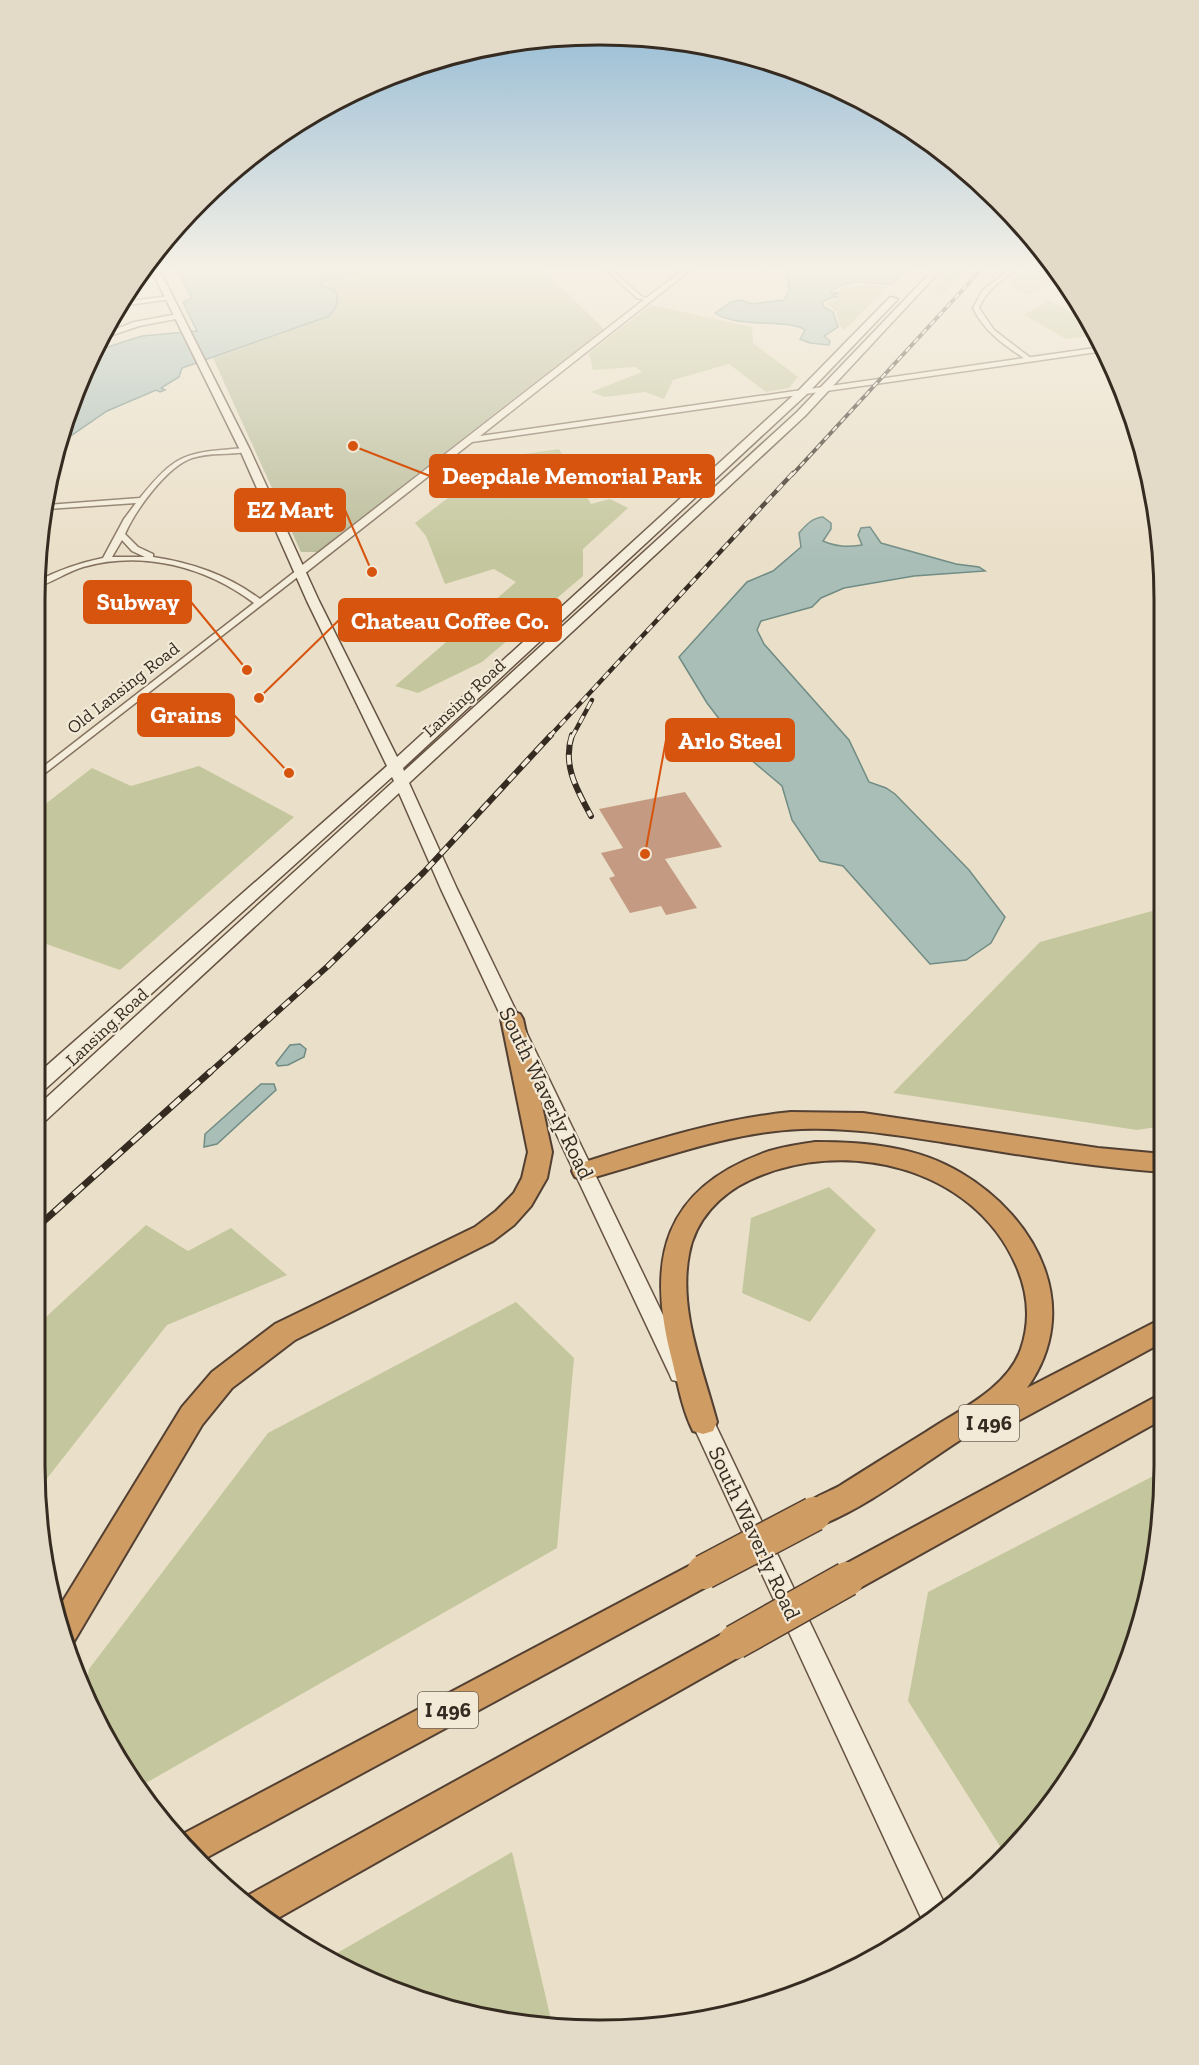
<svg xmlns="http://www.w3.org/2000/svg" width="1199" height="2065" font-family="'Zilla Slab',serif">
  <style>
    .green { fill: #c4c79d }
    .cemetery { fill: #babd9b }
    .water { fill: #a9beb7; stroke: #708c84; stroke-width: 1.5 }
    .building { fill: #c49b82 }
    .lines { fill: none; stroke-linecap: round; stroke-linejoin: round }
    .minor-casing { stroke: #84725f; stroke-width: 3 }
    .tertiary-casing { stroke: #84725f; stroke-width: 3 }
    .secondary-casing { stroke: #665342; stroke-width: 3 }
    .motorway-casing { stroke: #534033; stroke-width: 4 }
    .minor { fill: #f5eddb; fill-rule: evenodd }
    .tertiary { fill: #f5eddb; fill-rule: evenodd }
    .secondary { fill: #f5eddb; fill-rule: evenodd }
    .motorway { fill: #cf9c63; fill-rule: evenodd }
    .rail-far3-casing { stroke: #362b21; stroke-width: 4 }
    .rail-far2-casing { stroke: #362b21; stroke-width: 4.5 }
    .rail-far1-casing { stroke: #362b21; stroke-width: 6 }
    .rail-casing { stroke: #362b21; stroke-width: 7 }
    .rail-far3 { stroke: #f2e9d7; stroke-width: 2; stroke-dasharray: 6; stroke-linecap: butt }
    .rail-far2 { stroke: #f2e9d7; stroke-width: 3; stroke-dasharray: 8; stroke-linecap: butt }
    .rail-far1 { stroke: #f2e9d7; stroke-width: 4; stroke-dasharray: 10; stroke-linecap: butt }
    .rail { stroke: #f2e9d7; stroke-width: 4.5; stroke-dasharray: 13; stroke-linecap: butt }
    .motorway-bridge-casing { stroke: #534033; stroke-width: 37; stroke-linecap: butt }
    .motorway-bridge { stroke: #cf9c63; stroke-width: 34 }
    .labels { text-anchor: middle; stroke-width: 4.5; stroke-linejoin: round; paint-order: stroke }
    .far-street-label { font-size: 18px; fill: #362b21; stroke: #f2e9d7 }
    .shield { fill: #f2e9d7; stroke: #6e6458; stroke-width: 1.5 }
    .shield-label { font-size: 21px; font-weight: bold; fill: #362b21 }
    .street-label { font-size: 22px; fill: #362b21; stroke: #f2e9d7 }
    .rim { fill: none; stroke: #362b21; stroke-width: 3 }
    .leader { fill: none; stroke: #d6540e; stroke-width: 2 }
    .callout-dot { fill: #d6540e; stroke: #f2e9d7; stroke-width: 2 }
    .callout { fill: #d6540e; stroke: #d6540e; stroke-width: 2 }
    .callout-label { font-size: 24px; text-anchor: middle; font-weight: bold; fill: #fff }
  </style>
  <rect width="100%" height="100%" fill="#eadfc8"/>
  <g class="green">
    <path d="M 951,271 L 965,271 L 941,296 L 935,293 L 935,284 Z"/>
    <path d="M 1027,271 L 1053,271 L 1060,280 L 1026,295 L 1006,282 Z"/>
    <path d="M 863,285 L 888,287 L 844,330 L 839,324 L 837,312 L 826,303 L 837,299 L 842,288 Z"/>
    <path d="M 1050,300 L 1092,325 L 1097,335 L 1066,339 L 1024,315 Z"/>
    <path d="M 651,305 L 752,327 L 753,343 L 798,377 L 789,388 L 766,392 L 729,364 L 673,380 L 664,399 L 645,392 L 605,397 L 591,392 L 642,372 L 635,367 L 593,370 L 589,353 Z"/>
    <path d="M 559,449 L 591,504 L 610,499 L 628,508 L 583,549 L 583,576 L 482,662 L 418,693 L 395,686 L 516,582 L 494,569 L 445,584 L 426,536 L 415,523 L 502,457 Z"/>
    <path d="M 199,766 L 294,817 L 120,970 L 35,940 L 35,812 L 92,768 L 131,786 Z"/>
    <path d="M 1163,908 L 1163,1126 L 1137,1130 L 893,1093 L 1040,942 Z"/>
    <path d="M 829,1187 L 876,1230 L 810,1322 L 742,1293 L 751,1218 Z"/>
    <path d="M 146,1225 L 188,1251 L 231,1228 L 287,1275 L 167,1325 L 38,1490 L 35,1465 L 35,1327 Z"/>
    <path d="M 516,1302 L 574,1358 L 557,1548 L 139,1787 L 86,1687 L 89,1669 L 268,1433 Z"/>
    <path d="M 1163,1471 L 1163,1503 L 1134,1647 L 1069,1779 L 1003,1851 L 908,1701 L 928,1592 Z"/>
    <path d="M 512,1852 L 552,2024 L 453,2011 L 332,1956 Z"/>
  </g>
  <path class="cemetery" d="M 362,271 L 544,271 L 604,329 L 317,552 L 301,552 L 213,358 L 329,316 L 320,286 L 324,280 Z"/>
  <g class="water">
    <path d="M 178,271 L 362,271 L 324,280 L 320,286 L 335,290 C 340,302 337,306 329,316 L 182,368 L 179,377 L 161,388 L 165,390 L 160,392 L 156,390 L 107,411 L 59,444 L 65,418 L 98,350 L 142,336 L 197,331 L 183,302 L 192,298 Z"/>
    <path d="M 787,271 L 905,271 L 892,284 L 855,282 L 845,284 L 831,290 L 830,292 L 839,293 L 833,295 L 837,297 L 827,299 L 822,303 L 824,307 L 833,312 L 838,327 L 824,336 L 830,341 L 829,345 L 810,343 L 800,339 L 805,330 C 791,318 737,329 715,313 L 731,302 L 741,300 L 752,304 L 784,300 L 789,291 Z"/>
    <path d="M 823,517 L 831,523 L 831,529 L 823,541 C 837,547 847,547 862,545 L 858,535 L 861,528 L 870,527 L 881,543 L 956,564 L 979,567 L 985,571 L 914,576 L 844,588 L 821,598 L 812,607 L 761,621 L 757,630 L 764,644 L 849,740 L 869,782 L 886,788 L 895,794 L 969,870 L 1005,917 L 991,943 L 966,960 L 930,964 L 843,866 L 820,861 L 792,820 L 782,786 L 750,759 L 707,703 L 679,657 L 747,582 L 773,571 L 801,547 L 799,533 C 806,525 812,518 823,517 Z"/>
    <path d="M 300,1044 L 306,1049 L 304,1057 L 288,1065 L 278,1066 L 276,1063 L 290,1045 Z"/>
    <path d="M 261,1084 L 274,1084 L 276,1090 L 217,1144 L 204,1147 L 205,1134 Z"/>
  </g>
  <path class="building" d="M 685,792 L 722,847 L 665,859 L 697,908 L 666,915 L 661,906 L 630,913 L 609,878 L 615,876 L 601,853 L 623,848 L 599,809 Z"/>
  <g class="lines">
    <defs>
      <g id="minor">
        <path d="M 607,271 L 613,271 L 641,296 L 649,299 L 649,301 L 637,298 Z"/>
        <path d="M 1008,271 L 1014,271 C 1000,282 986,290 979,308 L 994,330 L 1032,359 L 1032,361 L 1028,361 C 1006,346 985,333 973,308 L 983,290 Z"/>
        <path d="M 170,296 L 172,299 L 120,306 L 122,302 Z"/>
        <path d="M 245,448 L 249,450 L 248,452 C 229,455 210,452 192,458 C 166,467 135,511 125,534 L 138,547 L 153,554 L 153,557 C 193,563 227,575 260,599 L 297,570 L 304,572 L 35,781 L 35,773 L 254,603 C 206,567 143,550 83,567 C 66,572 52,583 36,587 L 36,582 C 58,570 79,563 103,558 L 124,519 L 136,503 L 47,509 L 47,505 L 140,498 C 178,451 187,453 245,448 ZM 122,540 L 132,551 L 145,557 L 112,557 Z"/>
      </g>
      <g id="tertiary">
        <path d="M 681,271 L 689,271 L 480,436 L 1102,347 L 1104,351 L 472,442 L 304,574 L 296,574 L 296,570 Z"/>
        <path d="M 178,314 L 181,314 L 181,318 L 139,326 L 104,338 L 106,333 L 134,322 Z"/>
      </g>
      <g id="secondary">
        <path d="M 152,271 L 160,271 L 250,450 L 319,601 L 397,757 L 798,391 L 890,297 L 898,299 L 806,395 L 403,768 L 404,771 L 797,412 L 932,271 L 940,271 L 805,416 L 409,783 L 457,889 L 691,1373 L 688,1380 L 680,1382 L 672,1380 L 669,1373 L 441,889 L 399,793 L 42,1124 L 35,1126 L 35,1108 L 394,781 L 392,777 L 42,1092 L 35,1094 L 35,1076 L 387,766 L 307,601 L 240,450 Z"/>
        <path d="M 698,1402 L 706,1405 L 946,1907 L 947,1910 L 924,1924 L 687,1412 L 690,1405 Z"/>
      </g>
      <g id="motorway">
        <path d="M 512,1011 L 520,1014 L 523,1019 L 552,1152 L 547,1178 L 531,1206 L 514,1225 L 493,1241 L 295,1340 L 232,1388 L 202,1425 L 73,1643 L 64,1646 L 58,1609 L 182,1407 L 212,1372 L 275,1324 L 475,1227 L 496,1211 L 514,1193 L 522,1178 L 528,1152 L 501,1019 L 504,1014 Z"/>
        <path d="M 791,1112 L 863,1113 L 1098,1148 L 1163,1154 L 1163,1172 C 1089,1167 1015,1154 942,1142 C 895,1135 849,1127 801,1129 C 727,1132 655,1161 584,1180 L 575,1177 L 572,1171 L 575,1165 C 645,1143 718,1119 791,1112 Z"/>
        <path d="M 815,1142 C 864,1142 917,1146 961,1173 C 1037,1218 1084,1308 1027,1388 L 1163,1318 L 1163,1342 L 992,1435 L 982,1438 L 971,1433 C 920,1465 871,1506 814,1528 L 803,1524 L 799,1514 C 806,1498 826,1494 841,1485 C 869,1467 897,1450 926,1432 C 959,1410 1007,1389 1021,1349 C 1031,1320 1028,1292 1016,1265 C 973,1166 843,1136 750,1180 C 720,1194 695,1220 689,1254 C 678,1310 703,1369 717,1422 L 713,1431 L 703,1434 L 693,1431 C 681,1407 677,1378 670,1352 C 647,1258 665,1190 761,1154 C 778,1147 797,1145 815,1142 Z"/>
        <path d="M 1163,1393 L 1163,1419 L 858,1589 L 847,1593 L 836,1589 L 832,1579 L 836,1569 Z"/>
        <path d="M 704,1558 L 715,1562 L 719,1572 L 715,1582 L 204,1859 L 179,1836 Z"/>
        <path d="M 735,1627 L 746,1631 L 751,1642 L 746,1653 L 271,1922 L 245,1897 Z"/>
      </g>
    </defs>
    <use href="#minor" class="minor-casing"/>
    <use href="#tertiary" class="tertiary-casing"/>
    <use href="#secondary" class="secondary-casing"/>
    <use href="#motorway" class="motorway-casing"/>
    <use href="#minor" class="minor"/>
    <use href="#tertiary" class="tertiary"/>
    <use href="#secondary" class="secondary"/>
    <use href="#motorway" class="motorway"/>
    <defs>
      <path id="rail-far3" d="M 792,475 L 980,271"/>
      <g id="rail-far2">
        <path d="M 549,737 L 793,473"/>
        <path d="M 572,737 L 592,700"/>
      </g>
      <g id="rail-far1">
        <path d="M 572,735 C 562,765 577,790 591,816"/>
        <path d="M 208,1074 L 328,966 L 424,872 L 551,735"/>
      </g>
      <path id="rail" d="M 35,1229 L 210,1072"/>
    </defs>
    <use href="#rail-far3" class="rail-far3-casing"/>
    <use href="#rail-far2" class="rail-far2-casing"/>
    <use href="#rail-far1" class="rail-far1-casing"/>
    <use href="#rail" class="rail-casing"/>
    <use href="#rail-far3" class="rail-far3"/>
    <use href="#rail-far2" class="rail-far2"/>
    <use href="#rail-far1" class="rail-far1"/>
    <use href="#rail" class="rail"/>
    <defs>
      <g id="motorway-bridge">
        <path d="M 704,1572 L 814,1514"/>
        <path d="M 735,1642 L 847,1579"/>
      </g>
    </defs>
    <use href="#motorway-bridge" class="motorway-bridge-casing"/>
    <use href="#motorway-bridge" class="motorway-bridge"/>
  </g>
  <linearGradient id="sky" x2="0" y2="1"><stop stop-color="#8fb8d4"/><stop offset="0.48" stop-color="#f6f1e6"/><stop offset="1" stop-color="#f6f1e6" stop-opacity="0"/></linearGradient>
  <rect width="1199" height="560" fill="url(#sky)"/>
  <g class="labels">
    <g class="far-street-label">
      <text transform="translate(123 688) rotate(-38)" y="6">Old Lansing Road</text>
      <text transform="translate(464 698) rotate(-43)" y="6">Lansing Road</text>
      <text transform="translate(107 1027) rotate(-43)" y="6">Lansing Road</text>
    </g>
    <g class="shield">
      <rect x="959" y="1405" width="60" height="36" rx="4.5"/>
      <rect x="418" y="1692" width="60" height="36" rx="4.5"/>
    </g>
    <g class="shield-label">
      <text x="989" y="1430">I 496</text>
      <text x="448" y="1717">I 496</text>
    </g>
    <g class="street-label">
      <text transform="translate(547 1093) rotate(64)" y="8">South Waverly Road</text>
      <text transform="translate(755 1533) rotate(65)" y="8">South Waverly Road</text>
    </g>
  </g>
  <path d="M0 0H1199V2065H0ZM599 45H600A554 554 0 0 1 1154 599V1466A554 554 0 0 1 600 2020H599A554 554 0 0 1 45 1466V599A554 554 0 0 1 599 45Z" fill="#e3dac8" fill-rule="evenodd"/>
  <path class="rim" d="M599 45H600A554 554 0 0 1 1154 599V1466A554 554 0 0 1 600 2020H599A554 554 0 0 1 45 1466V599A554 554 0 0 1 599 45Z"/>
  <path class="leader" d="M353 446L430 476M372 572L345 510M247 670L191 602M259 698L339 620M289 773L234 715M645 854L666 740"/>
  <g class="callout-dot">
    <circle cx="353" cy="446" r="6"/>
    <circle cx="372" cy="572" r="6"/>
    <circle cx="247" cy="670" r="6"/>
    <circle cx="259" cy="698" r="6"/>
    <circle cx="289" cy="773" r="6"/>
    <circle cx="645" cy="854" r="6"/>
  </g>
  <g class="callout">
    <rect x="430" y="455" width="284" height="42" rx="6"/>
    <rect x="235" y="489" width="110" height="42" rx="6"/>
    <rect x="84" y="581" width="107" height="42" rx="6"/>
    <rect x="339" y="599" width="222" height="42" rx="6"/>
    <rect x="138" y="694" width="96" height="42" rx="6"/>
    <rect x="666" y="719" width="128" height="42" rx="6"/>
  </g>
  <g class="callout-label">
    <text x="572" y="484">Deepdale Memorial Park</text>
    <text x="290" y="518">EZ Mart</text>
    <text x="138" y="610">Subway</text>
    <text x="450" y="629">Chateau Coffee Co.</text>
    <text x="186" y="723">Grains</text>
    <text x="730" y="749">Arlo Steel</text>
  </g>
</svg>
